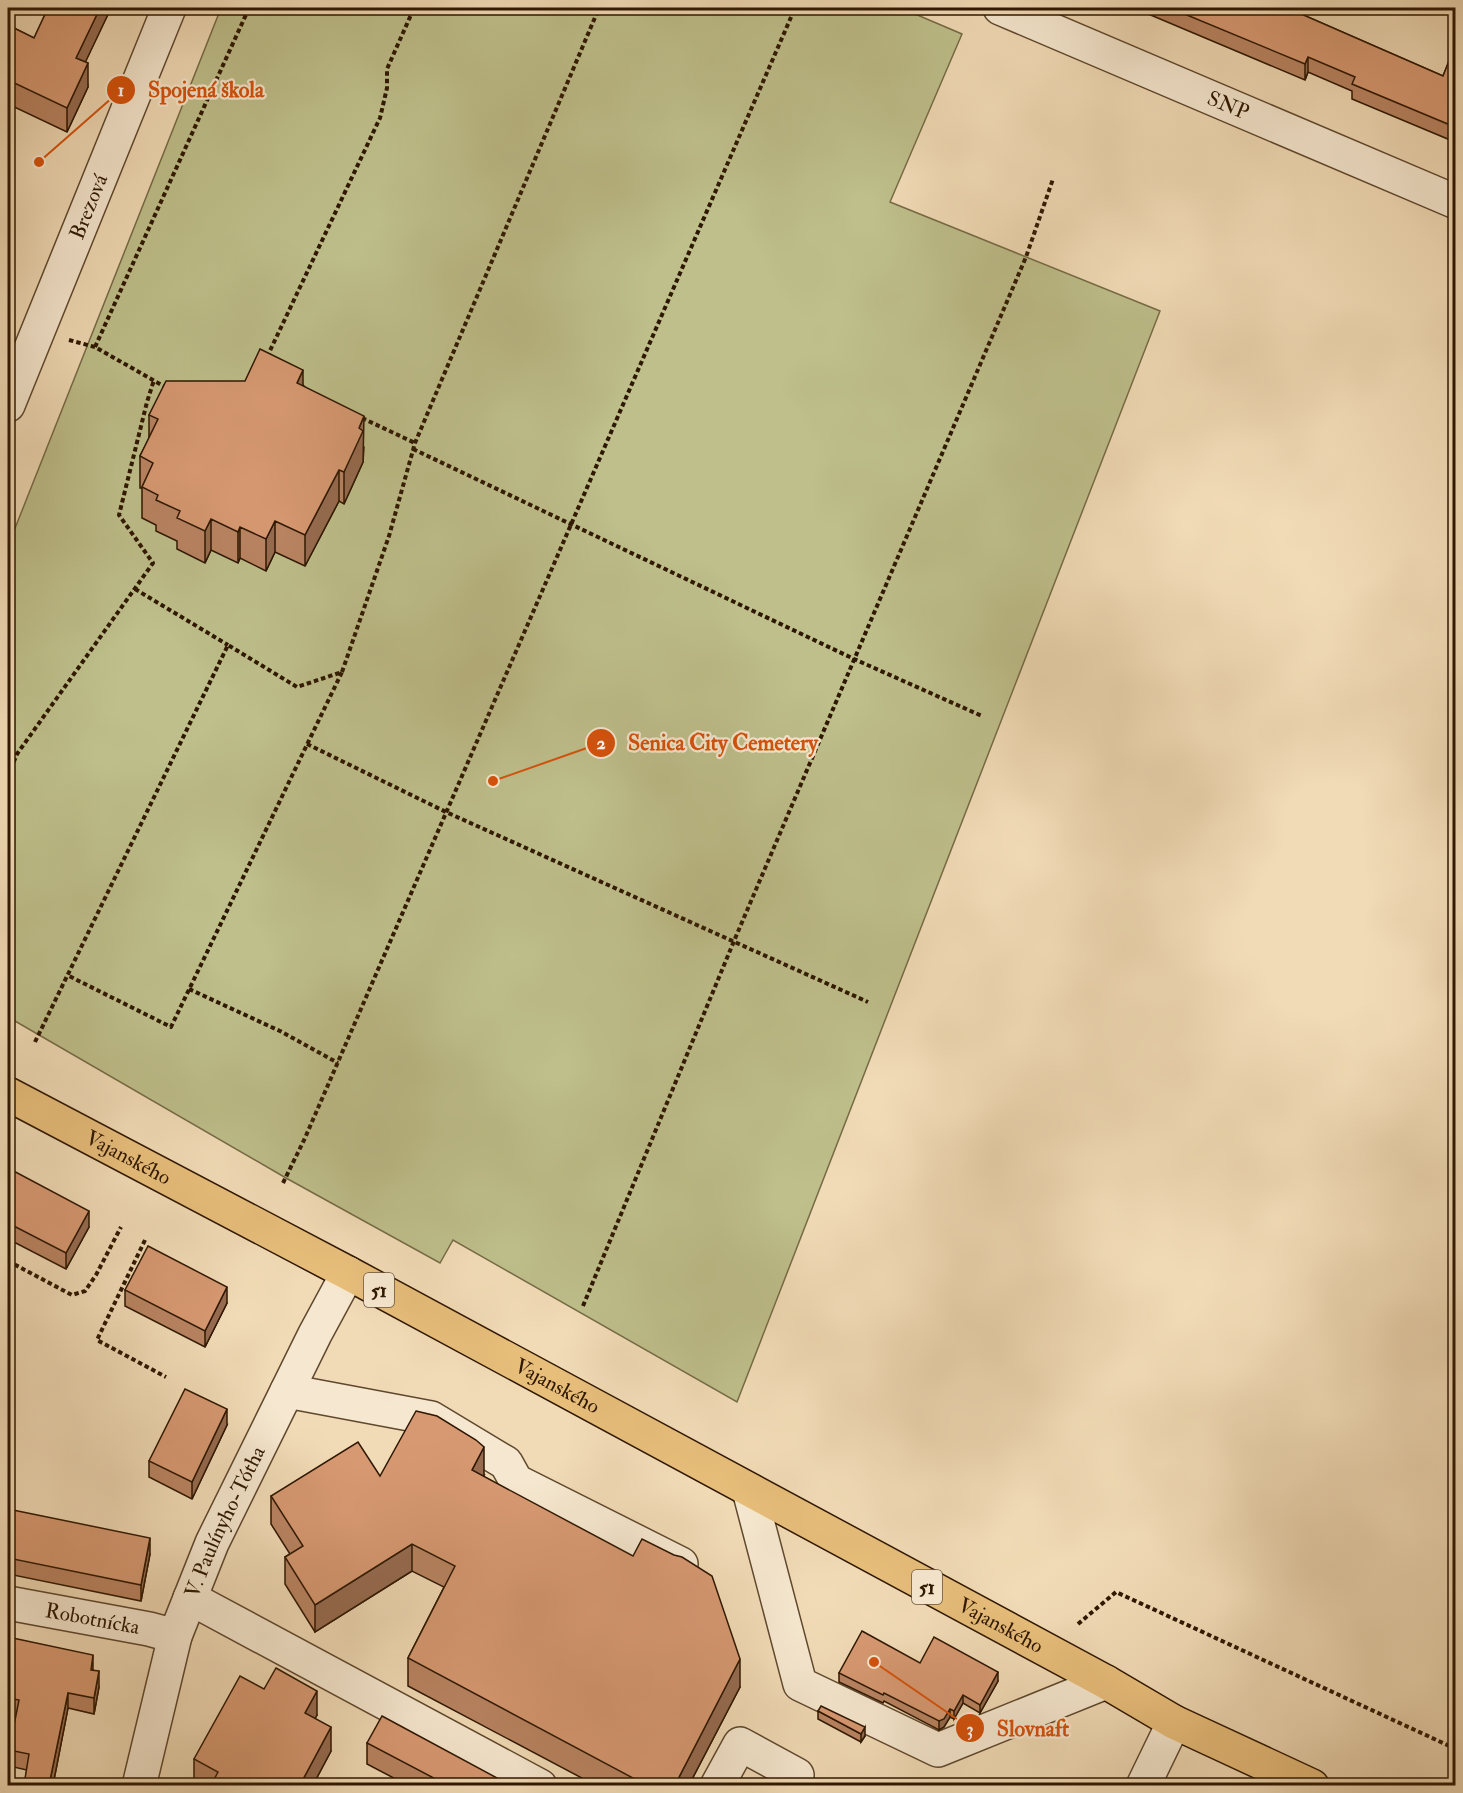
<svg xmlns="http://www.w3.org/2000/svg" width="1463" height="1793" font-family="'IM FELL Double Pica',serif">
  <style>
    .green { fill: #bebf8b; stroke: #766b46; stroke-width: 1.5 }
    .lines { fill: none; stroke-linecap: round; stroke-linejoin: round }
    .minor-casing { stroke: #5f482e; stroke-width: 36 }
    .major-casing { stroke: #2e1700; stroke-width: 36 }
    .path { stroke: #2e1700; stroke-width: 4; stroke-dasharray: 4.5 3; stroke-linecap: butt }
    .minor { stroke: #f6e8d0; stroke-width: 33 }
    .major { stroke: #e8be7b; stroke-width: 33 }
    .wall { fill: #b98462; stroke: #2e1700; stroke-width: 1.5 }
    .shaded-wall { fill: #966b50; stroke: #2e1700; stroke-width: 1.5 }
    .building { fill: #d79972; stroke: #2e1700; stroke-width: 1.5 }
    .labels { text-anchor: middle; stroke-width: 4.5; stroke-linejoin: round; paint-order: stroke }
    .shield { fill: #f6e8d0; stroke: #6a563e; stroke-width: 1.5 }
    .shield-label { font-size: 20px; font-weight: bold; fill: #2e1700 }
    .street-label { font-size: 21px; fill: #2e1700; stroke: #f6e8d0 }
    .leader { fill: none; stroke: #d5520b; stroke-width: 2 }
    .callout-dot { fill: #d5520b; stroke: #f6e8d0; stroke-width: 2 }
    .mark-label { font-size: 18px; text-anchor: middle; font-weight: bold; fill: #fff }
    .callout-label { font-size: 22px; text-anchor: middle; font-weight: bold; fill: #d5520b; stroke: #f6e8d0; stroke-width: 4.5; stroke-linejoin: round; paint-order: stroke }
  </style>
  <rect width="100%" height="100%" fill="#f1dbb6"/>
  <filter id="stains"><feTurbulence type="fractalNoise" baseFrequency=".00333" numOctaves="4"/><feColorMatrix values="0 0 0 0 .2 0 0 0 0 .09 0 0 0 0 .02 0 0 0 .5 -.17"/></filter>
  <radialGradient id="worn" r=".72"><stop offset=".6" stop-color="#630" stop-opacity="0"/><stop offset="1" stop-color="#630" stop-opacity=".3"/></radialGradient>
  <path class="green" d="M 221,8 L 901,8 L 962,34 L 890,202 L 1160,311 L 737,1402 L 453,1240 L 440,1263 L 286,1178 L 8,1017 L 8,546 Z"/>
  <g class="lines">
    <defs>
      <g id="minor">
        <path id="s1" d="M 1000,8 L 1456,202"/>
        <path id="s2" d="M 8,405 L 169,8"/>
        <path d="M 287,1391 L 431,1418 L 506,1463 L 516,1481 L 681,1564"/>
        <path d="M 749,1490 L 800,1684 L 938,1750 L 1106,1682"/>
        <path d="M 190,1598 L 540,1786"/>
        <path id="s3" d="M 8,1603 L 149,1629 L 175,1636"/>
        <path id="s4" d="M 139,1786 L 175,1636 L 212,1543 L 315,1334 L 348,1273"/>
        <path d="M 717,1786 L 740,1744 L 797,1775 L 791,1786"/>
        <path d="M 1143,1786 L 1174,1722"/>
      </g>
      <g id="major">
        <path id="s5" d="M 8,1094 L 348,1273 L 1106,1682 L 1174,1722 L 1312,1786"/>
      </g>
    </defs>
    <use href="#minor" class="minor-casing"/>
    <use href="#major" class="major-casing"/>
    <g class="path">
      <path d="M 69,340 L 95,347 L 167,388"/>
      <path d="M 95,347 L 249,8"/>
      <path d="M 267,357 L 380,118 L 387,88 L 387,69 L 414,8"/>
      <path d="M 362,418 L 415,443"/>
      <path d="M 413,449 L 854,659 L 982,716"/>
      <path d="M 135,589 L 228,645"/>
      <path d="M 342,672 L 389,536 L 415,443 L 599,8"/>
      <path d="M 307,744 L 446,812 L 868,1002"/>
      <path d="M 8,776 L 17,754 L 153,563 L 119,515 L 147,402 L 154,380"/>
      <path d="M 189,989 L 280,1031 L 338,1063"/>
      <path d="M 35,1042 L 228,645 L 297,687 L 342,672 L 171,1027 L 67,975"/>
      <path d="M 283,1183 L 305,1138 L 795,8"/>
      <path d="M 145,1240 L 97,1340 L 166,1377"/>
      <path d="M 8,1261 L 72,1295 L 85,1291 L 96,1275 L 121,1227"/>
      <path d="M 583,1306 L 734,941 L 1026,257 L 1053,179"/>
      <path d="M 1078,1624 L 1116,1592 L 1456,1749"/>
    </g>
    <use href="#minor" class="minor"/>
    <use href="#major" class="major"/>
  </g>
  <g class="wall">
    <path d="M 48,8 L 111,8 L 85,62 L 88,87 L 67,132 L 8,104 L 8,25 L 34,38 Z"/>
    <path d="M 1134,8 L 1302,8 L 1299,13 L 1443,76 L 1455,46 L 1455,142 L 1352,99 L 1352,91 L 1308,72 L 1305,80 Z"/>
    <path d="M 303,385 L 364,447 L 363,462 L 344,504 L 339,501 L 305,566 L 275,552 L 266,571 L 240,558 L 238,563 L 211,550 L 205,563 L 177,549 L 177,541 L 156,531 L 156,525 L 142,518 L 142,488 L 140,488 L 140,456 L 149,439 L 149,415 Z"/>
    <path d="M 8,1168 L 89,1227 L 66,1269 L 8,1239 Z"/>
    <path d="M 125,1290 L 227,1303 L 205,1347 L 125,1306 Z"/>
    <path d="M 227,1425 L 192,1499 L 149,1477 L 149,1461 Z"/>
    <path d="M 484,1475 L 483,1476 L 740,1687 L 689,1785 L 595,1785 L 408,1686 L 408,1658 L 444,1587 L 412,1571 L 315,1632 L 285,1584 L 285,1557 L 290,1554 L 271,1524 L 271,1496 L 380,1476 Z"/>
    <path d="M 8,1509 L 150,1554 L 141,1601 L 8,1574 Z"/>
    <path d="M 8,1637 L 93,1670 L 99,1687 L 94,1714 L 68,1708 L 53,1785 L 24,1785 L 27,1770 L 9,1766 L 9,1750 L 16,1716 L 8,1714 Z"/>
    <path d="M 920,1663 L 998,1681 L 980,1713 L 963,1703 L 954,1719 L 950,1717 L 944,1727 L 939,1730 L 884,1701 L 883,1703 L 839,1682 L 839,1673 Z"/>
    <path d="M 264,1689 L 317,1715 L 315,1718 L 331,1751 L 313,1785 L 198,1785 L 194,1783 L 194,1759 Z"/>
    <path d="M 818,1711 L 865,1736 L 861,1742 L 818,1719 Z"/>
    <path d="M 367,1743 L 510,1785 L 407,1785 L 367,1764 Z"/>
  </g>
  <g class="shaded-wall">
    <path d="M 100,8 L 111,8 L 76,82 L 76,58 Z"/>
    <path d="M 1296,8 L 1302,8 L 1294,26 L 1294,11 Z"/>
    <path d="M 1308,57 L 1308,72 L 1305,80 L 1305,64 Z"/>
    <path d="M 88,63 L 88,87 L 67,132 L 67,108 Z"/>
    <path d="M 303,370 L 303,402 L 297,383 Z"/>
    <path d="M 364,416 L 363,462 L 344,504 L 344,472 L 359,428 Z"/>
    <path d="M 339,470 L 339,501 L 305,566 L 305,535 Z"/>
    <path d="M 211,519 L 211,550 L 205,563 L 205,531 Z"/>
    <path d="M 275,521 L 275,552 L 266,571 L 266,539 Z"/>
    <path d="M 240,527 L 240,558 L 238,563 L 238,532 Z"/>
    <path d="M 89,1211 L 89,1227 L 66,1269 L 66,1253 Z"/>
    <path d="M 227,1287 L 227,1303 L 205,1347 L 205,1331 Z"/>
    <path d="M 227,1409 L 227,1425 L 192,1499 L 192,1482 Z"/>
    <path d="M 484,1447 L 484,1475 L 472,1497 L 472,1470 Z"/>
    <path d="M 150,1538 L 150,1554 L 141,1601 L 141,1585 Z"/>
    <path d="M 412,1544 L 412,1571 L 315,1632 L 315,1605 Z"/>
    <path d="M 93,1655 L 93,1671 L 91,1670 Z"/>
    <path d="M 740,1659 L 740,1687 L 689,1785 L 675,1785 Z"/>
    <path d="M 99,1671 L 99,1687 L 94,1714 L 94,1698 Z"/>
    <path d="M 998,1672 L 998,1681 L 980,1713 L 980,1705 Z"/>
    <path d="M 317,1691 L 317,1715 L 305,1737 L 305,1713 Z"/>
    <path d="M 68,1693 L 68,1708 L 53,1785 L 49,1785 Z"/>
    <path d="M 963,1695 L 963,1703 L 954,1719 L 954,1711 Z"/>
    <path d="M 950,1709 L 950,1717 L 944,1727 L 939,1730 L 939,1721 Z"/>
    <path d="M 331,1727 L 331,1751 L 313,1785 L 300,1785 Z"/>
    <path d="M 865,1727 L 865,1736 L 861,1742 L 861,1734 Z"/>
  </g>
  <g class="building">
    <path d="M 48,8 L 100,8 L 76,58 L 88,63 L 67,108 L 8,80 L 8,25 L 34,38 Z"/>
    <path d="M 1170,8 L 1296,8 L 1294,11 L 1443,76 L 1455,46 L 1455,127 L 1352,84 L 1355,77 L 1308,57 L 1305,64 Z"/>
    <path d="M 260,349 L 303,370 L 297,383 L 364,416 L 359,428 L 363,431 L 344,472 L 339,470 L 305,535 L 275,521 L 266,539 L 240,527 L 238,532 L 211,519 L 205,531 L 177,518 L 180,511 L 156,500 L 158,495 L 142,487 L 153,463 L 140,456 L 158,419 L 149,415 L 166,381 L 245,381 Z"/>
    <path d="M 8,1168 L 89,1211 L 66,1253 L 8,1223 Z"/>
    <path d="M 148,1246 L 227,1287 L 205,1331 L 125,1290 Z"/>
    <path d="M 185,1389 L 227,1409 L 192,1482 L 149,1461 Z"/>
    <path d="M 416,1411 L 437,1416 L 476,1440 L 484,1447 L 472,1470 L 633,1556 L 642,1539 L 674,1555 L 682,1557 L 712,1576 L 740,1659 L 675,1785 L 646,1785 L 408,1658 L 455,1566 L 412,1544 L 315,1605 L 285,1557 L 303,1546 L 271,1496 L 358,1442 L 380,1476 Z"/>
    <path d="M 8,1509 L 150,1538 L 141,1585 L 8,1558 Z"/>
    <path d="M 862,1631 L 920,1663 L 934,1637 L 998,1672 L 980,1705 L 963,1695 L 954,1711 L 950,1709 L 944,1719 L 939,1721 L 884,1693 L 883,1695 L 839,1673 Z"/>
    <path d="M 8,1637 L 93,1655 L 91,1670 L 99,1671 L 94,1698 L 68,1693 L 49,1785 L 24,1785 L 29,1754 L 9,1750 L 19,1700 L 8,1698 Z"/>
    <path d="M 276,1668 L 317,1691 L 305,1713 L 331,1727 L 300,1785 L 211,1785 L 218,1772 L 194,1759 L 240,1676 L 264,1689 Z"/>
    <path d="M 821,1706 L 865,1727 L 861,1734 L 818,1711 Z"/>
    <path d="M 382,1716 L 510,1785 L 447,1785 L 367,1743 Z"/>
  </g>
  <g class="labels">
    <g class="shield">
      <rect x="364" y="1273" width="30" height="34" rx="4.5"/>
      <rect x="912" y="1570" width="30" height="34" rx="4.5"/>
    </g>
    <g class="shield-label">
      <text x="379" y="1297">51</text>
      <text x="927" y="1594">51</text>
    </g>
    <g class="street-label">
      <text dy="7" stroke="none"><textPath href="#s1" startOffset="248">SNP</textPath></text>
      <text dy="7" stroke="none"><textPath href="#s2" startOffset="214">Brezová</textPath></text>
      <text dy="7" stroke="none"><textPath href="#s5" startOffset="136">Vajanského</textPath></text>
      <text dy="7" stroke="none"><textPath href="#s5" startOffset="622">Vajanského</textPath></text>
      <text dy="7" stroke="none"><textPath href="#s4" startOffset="279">V. Paulínyho-Tótha</textPath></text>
      <text dy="7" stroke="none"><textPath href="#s3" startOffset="86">Robotnícka</textPath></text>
      <text dy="7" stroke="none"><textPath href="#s5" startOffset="1126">Vajanského</textPath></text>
    </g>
  </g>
  <path class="leader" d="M39 162L121 90M493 781L601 743M874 1662L970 1728"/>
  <g class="callout-dot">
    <circle cx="39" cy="162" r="6"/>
    <circle cx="493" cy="781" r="6"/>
    <circle cx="874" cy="1662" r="6"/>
    <circle cx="121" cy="90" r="15"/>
    <circle cx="601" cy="743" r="15"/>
    <circle cx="970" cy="1728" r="15"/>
  </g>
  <g class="mark-label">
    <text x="121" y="96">1</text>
    <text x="601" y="749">2</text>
    <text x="970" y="1735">3</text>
  </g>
  <g class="callout-label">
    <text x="206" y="97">Spojená škola</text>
    <text x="723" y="750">Senica City Cemetery</text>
    <text x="1033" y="1736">Slovnaft</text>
  </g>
  <rect width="1463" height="1793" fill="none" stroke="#f1dbb6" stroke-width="30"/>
  <rect x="9" y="9" width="1445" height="1775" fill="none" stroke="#2e1700" stroke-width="3"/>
  <rect x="15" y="15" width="1433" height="1763" fill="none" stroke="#2e1700" stroke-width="1.5"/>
  <rect width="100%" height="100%" filter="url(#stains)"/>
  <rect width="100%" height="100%" fill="url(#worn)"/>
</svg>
